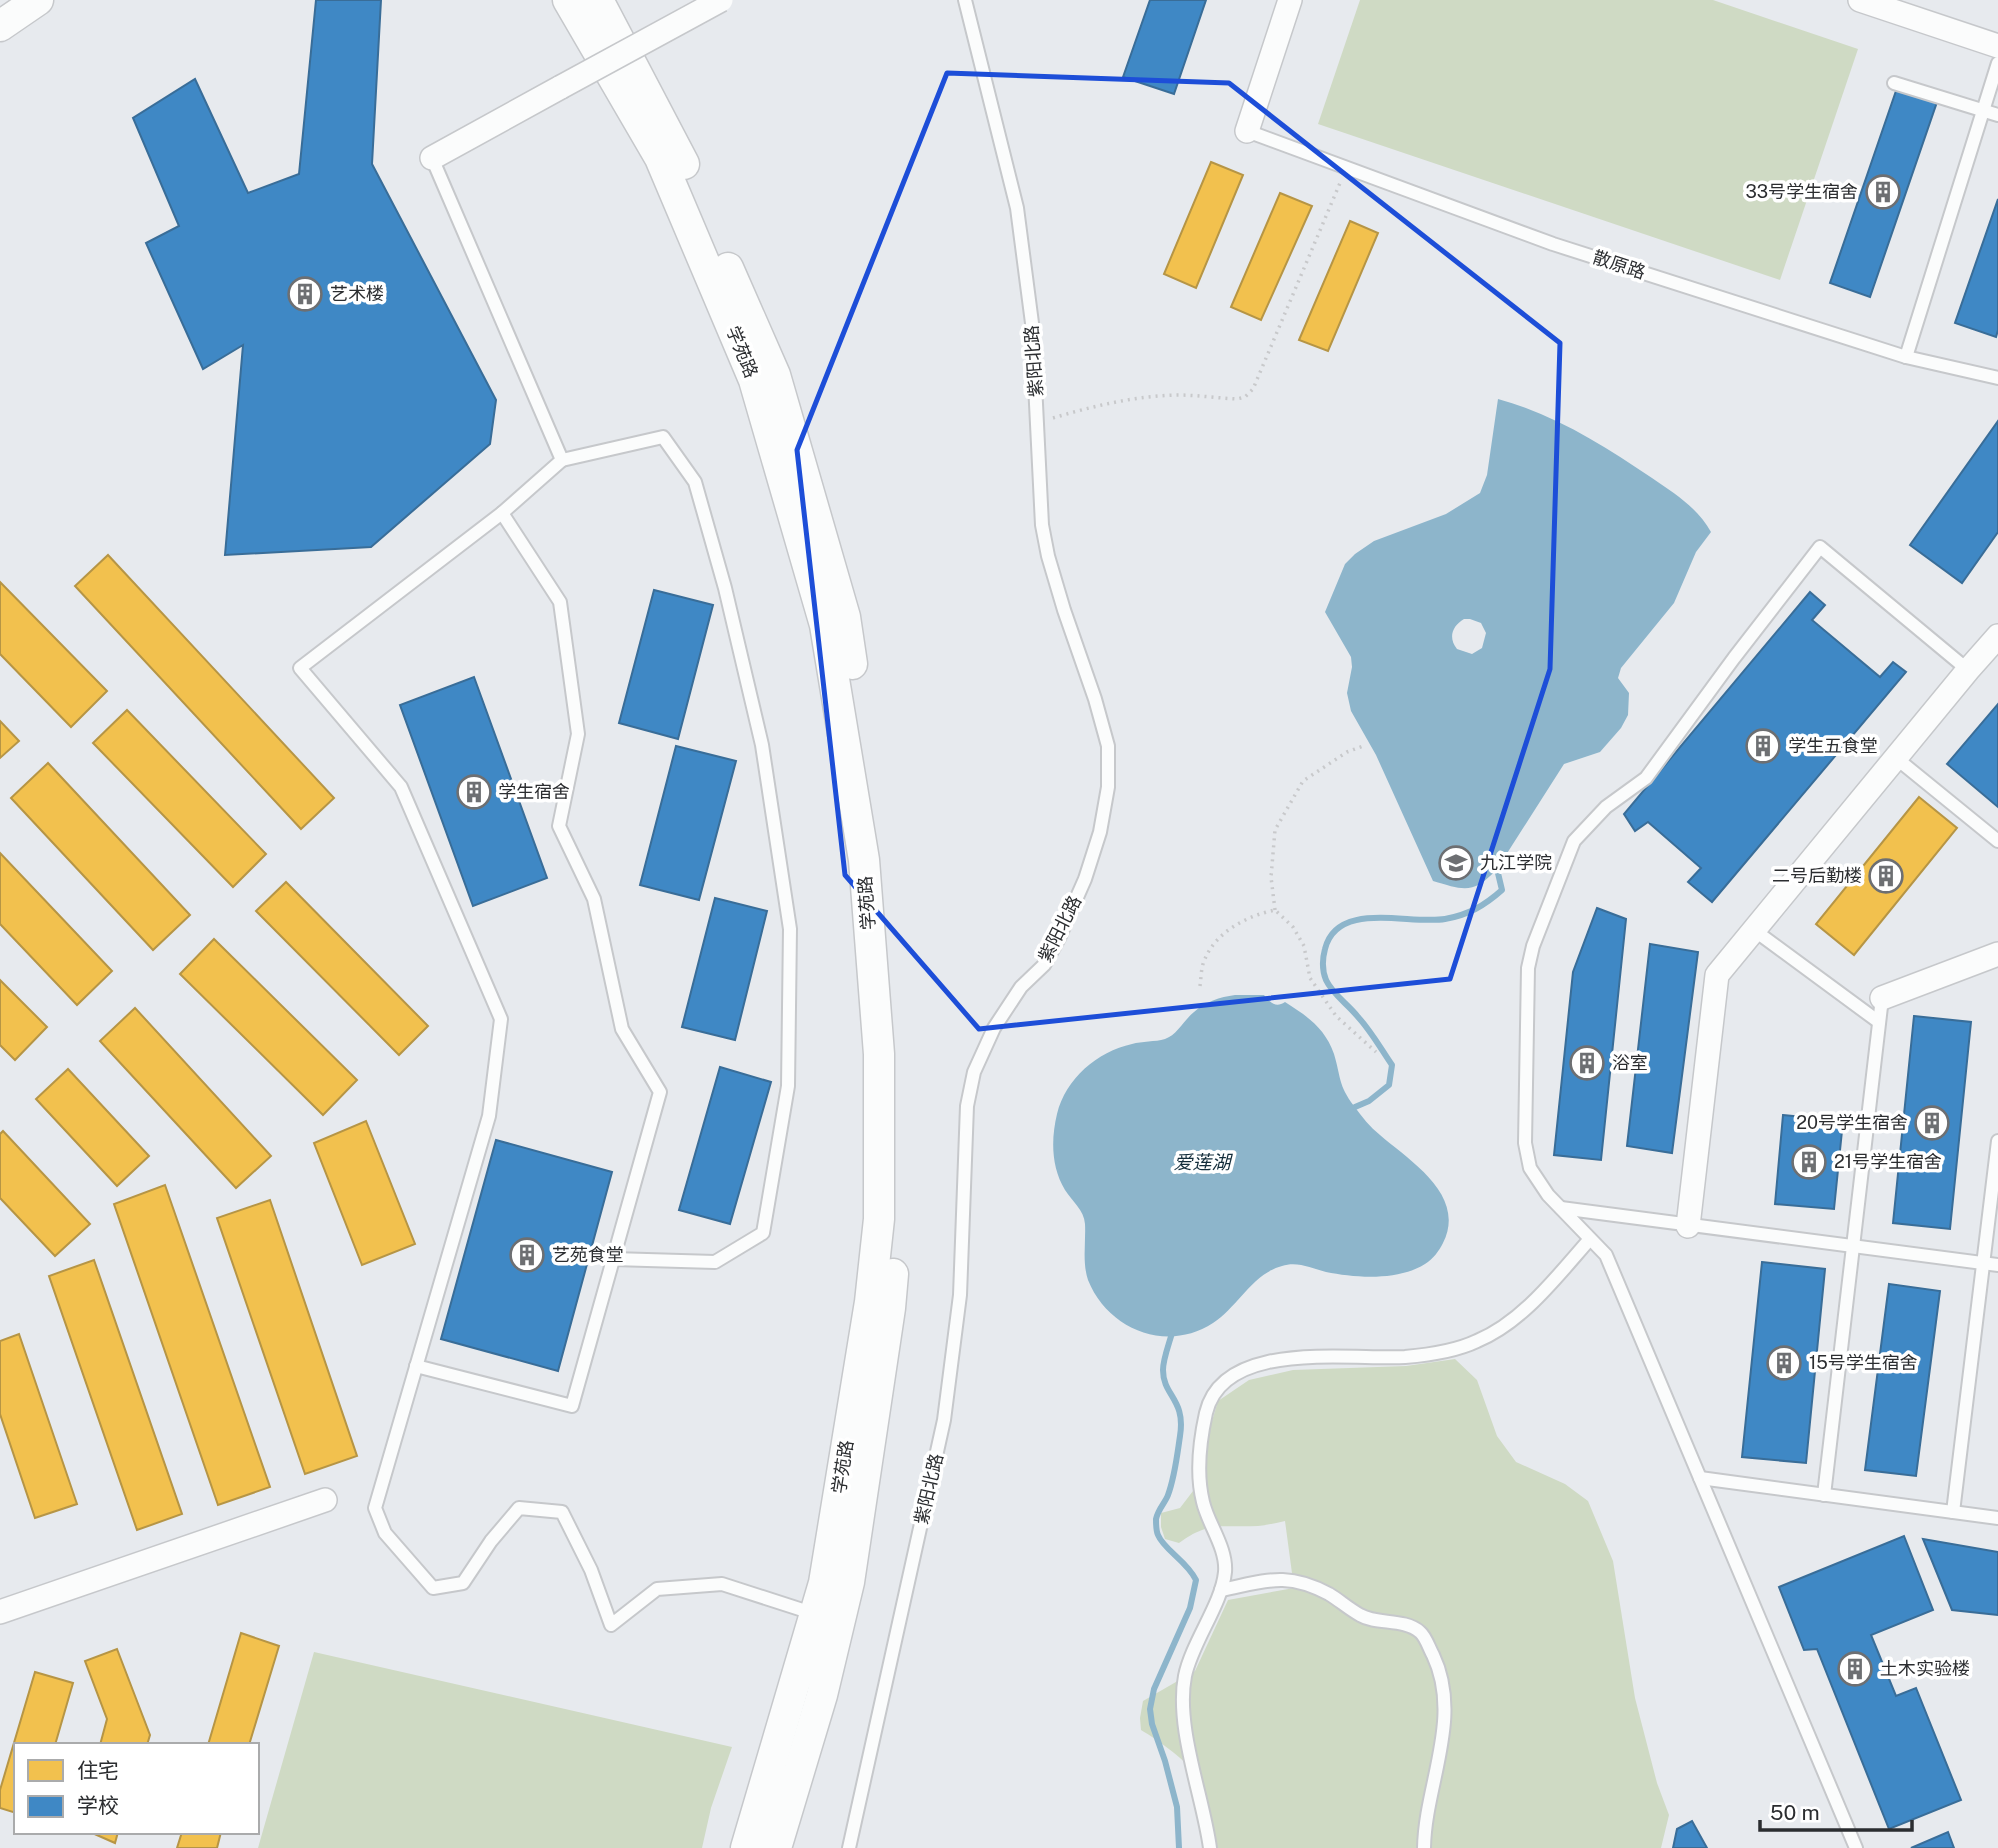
<svg xmlns="http://www.w3.org/2000/svg" width="1998" height="1848" font-family="'Public Sans','Noto Sans SC',sans-serif">
  <style>
    .green { fill: #cfdac4 }
    .water { fill: #8db5cb; fill-rule: evenodd }
    .homes { fill: #f2c14e; stroke: #b69545; stroke-width: 2 }
    .schools { fill: #3f88c5; stroke: #396d98; stroke-width: 2 }
    .lines { fill: none; stroke-linecap: round; stroke-linejoin: round }
    .stream { stroke: #8db5cb; stroke-width: 6 }
    .service-casing { stroke: #c6c8cb; stroke-width: 16 }
    .minor-casing { stroke: #c6c8cb; stroke-width: 26 }
    .tertiary-casing { stroke: #c6c8cb; stroke-width: 33 }
    .path { stroke: #c8c9cb; stroke-width: 3.5; stroke-dasharray: 2 5; stroke-linecap: butt }
    .service { stroke: #fbfcfc; stroke-width: 12 }
    .minor { stroke: #fbfcfc; stroke-width: 23 }
    .tertiary { stroke: #fbfcfc; stroke-width: 30 }
    .minor-bridge-casing { stroke: #c6c8cb; stroke-width: 26; stroke-linecap: butt }
    .minor-bridge { stroke: #fbfcfc; stroke-width: 23 }
    .marked { fill: none; stroke: #1d4ed8; stroke-width: 5; stroke-linejoin: round }
    .labels { text-anchor: middle; stroke-width: 7; stroke-linejoin: round; paint-order: stroke }
    .poi-label { font-size: 18px; fill: #2b2d30; stroke: #fff; text-anchor: start }
    .street-label { font-size: 18px; fill: #2b2d30; stroke: #fff }
    .water-label { font-size: 19px; font-style: italic; fill: #122c3a; stroke: #fff }
  </style>
  <rect width="100%" height="100%" fill="#e7eaee"/>
  <g class="green">
    <path d="M 1360,0 L 1713,0 L 1858,49 L 1780,280 L 1318,124 Z"/>
    <path d="M 1455,1359 L 1477,1380 L 1497,1436 L 1516,1462 L 1565,1484 L 1588,1501 L 1613,1561 L 1635,1698 L 1657,1783 L 1669,1815 L 1661,1848 L 1217,1848 C 1212,1827 1210,1804 1202,1784 C 1195,1766 1158,1740 1141,1730 L 1140,1718 L 1143,1701 L 1195,1671 L 1228,1600 L 1294,1588 L 1285,1521 C 1276,1523 1267,1525 1258,1526 C 1223,1528 1210,1520 1179,1543 L 1165,1539 L 1161,1527 L 1161,1513 L 1180,1508 L 1206,1474 L 1207,1438 L 1218,1401 L 1249,1380 L 1293,1370 L 1406,1366 Z"/>
    <path d="M 314,1652 L 732,1747 L 711,1808 L 702,1848 L 258,1848 Z"/>
  </g>
  <g class="water">
    <path d="M 1498,399 C 1554,414 1603,445 1652,478 C 1674,493 1698,508 1711,532 L 1696,552 L 1674,603 L 1621,668 L 1618,678 L 1629,693 L 1628,715 L 1621,728 L 1600,752 L 1564,764 L 1497,869 C 1473,895 1464,890 1433,881 L 1376,755 L 1351,711 L 1347,693 L 1352,667 L 1351,657 L 1325,612 L 1345,564 L 1355,554 L 1374,541 L 1446,514 L 1480,493 L 1487,475 ZM 1464,619 L 1470,619 L 1481,623 L 1486,633 L 1482,648 L 1472,654 L 1457,649 C 1448,638 1452,626 1464,619 Z"/>
    <path d="M 1235,995 L 1264,995 C 1269,1001 1275,1009 1285,1002 C 1307,1016 1325,1028 1334,1054 C 1341,1077 1338,1085 1354,1106 C 1362,1117 1370,1127 1380,1135 C 1410,1161 1467,1195 1443,1243 C 1439,1251 1433,1259 1425,1264 C 1398,1281 1356,1278 1326,1272 C 1311,1268 1297,1261 1282,1266 C 1252,1274 1238,1307 1213,1323 C 1167,1353 1108,1330 1088,1280 C 1082,1262 1086,1242 1085,1224 C 1084,1210 1072,1201 1065,1190 C 1051,1167 1051,1139 1057,1114 C 1066,1078 1097,1052 1132,1044 C 1142,1041 1155,1042 1165,1039 C 1177,1035 1184,1020 1194,1012 C 1205,1002 1220,997 1235,995 Z"/>
  </g>
  <g class="homes">
    <path d="M 1211,162 L 1243,175 L 1196,288 L 1164,274 Z"/>
    <path d="M 1280,193 L 1312,206 L 1261,320 L 1231,307 Z"/>
    <path d="M 1350,221 L 1378,233 L 1328,351 L 1299,340 Z"/>
    <path d="M 108,555 L 334,798 L 301,829 L 75,586 Z"/>
    <path d="M 0,582 L 107,691 L 71,727 L 0,654 Z"/>
    <path d="M 127,710 L 266,854 L 233,887 L 93,743 Z"/>
    <path d="M 0,721 L 19,741 L 0,758 Z"/>
    <path d="M 48,763 L 190,915 L 153,950 L 11,798 Z"/>
    <path d="M 1919,797 L 1957,828 L 1854,955 L 1816,924 Z"/>
    <path d="M 0,853 L 112,971 L 77,1005 L 0,924 Z"/>
    <path d="M 286,882 L 428,1026 L 399,1055 L 256,911 Z"/>
    <path d="M 214,939 L 357,1080 L 323,1115 L 180,974 Z"/>
    <path d="M 0,980 L 47,1027 L 15,1060 L 0,1045 Z"/>
    <path d="M 135,1008 L 271,1156 L 236,1188 L 100,1041 Z"/>
    <path d="M 68,1069 L 149,1156 L 117,1186 L 36,1099 Z"/>
    <path d="M 366,1121 L 415,1244 L 362,1265 L 314,1143 Z"/>
    <path d="M 3,1131 L 90,1224 L 55,1256 L 0,1198 L 0,1134 Z"/>
    <path d="M 165,1185 L 270,1487 L 218,1505 L 114,1204 Z"/>
    <path d="M 270,1200 L 357,1456 L 305,1474 L 217,1218 Z"/>
    <path d="M 94,1260 L 182,1514 L 137,1530 L 49,1276 Z"/>
    <path d="M 19,1334 L 77,1504 L 35,1518 L 0,1414 L 0,1341 Z"/>
    <path d="M 241,1633 L 279,1646 L 249,1745 L 208,1745 Z"/>
    <path d="M 117,1649 L 150,1735 L 147,1745 L 100,1745 L 107,1719 L 85,1661 Z"/>
    <path d="M 35,1672 L 73,1683 L 55,1745 L 16,1745 L 16,1813 L 0,1808 L 0,1790 Z"/>
    <path d="M 90,1832 L 118,1832 L 115,1843 Z"/>
    <path d="M 182,1832 L 221,1832 L 217,1848 L 177,1848 Z"/>
  </g>
  <g class="schools">
    <path d="M 316,0 L 381,0 L 372,164 L 496,400 L 490,444 L 371,547 L 225,555 L 243,345 L 203,369 L 146,243 L 179,226 L 133,118 L 195,79 L 248,193 L 299,174 Z"/>
    <path d="M 1150,0 L 1206,0 L 1174,94 L 1123,77 Z"/>
    <path d="M 1897,88 L 1937,102 L 1870,297 L 1830,283 Z"/>
    <path d="M 1998,199 L 1998,330 L 1996,337 L 1955,323 Z"/>
    <path d="M 1998,421 L 1998,532 L 1962,583 L 1910,545 Z"/>
    <path d="M 654,590 L 713,605 L 678,739 L 619,723 Z"/>
    <path d="M 1810,592 L 1825,605 L 1812,620 L 1880,677 L 1893,662 L 1906,672 L 1712,902 L 1688,882 L 1701,868 L 1648,822 L 1635,831 L 1624,814 Z"/>
    <path d="M 474,677 L 547,878 L 473,906 L 400,705 Z"/>
    <path d="M 1998,704 L 1998,807 L 1947,764 Z"/>
    <path d="M 676,746 L 736,761 L 699,900 L 640,885 Z"/>
    <path d="M 715,898 L 767,911 L 735,1040 L 682,1027 Z"/>
    <path d="M 1597,908 L 1626,919 L 1601,1160 L 1554,1155 L 1573,972 Z"/>
    <path d="M 1650,944 L 1698,952 L 1672,1153 L 1627,1146 Z"/>
    <path d="M 1914,1016 L 1971,1022 L 1950,1229 L 1893,1223 Z"/>
    <path d="M 720,1067 L 771,1082 L 730,1224 L 679,1210 Z"/>
    <path d="M 1783,1115 L 1843,1121 L 1834,1209 L 1775,1204 Z"/>
    <path d="M 496,1140 L 612,1172 L 558,1371 L 441,1339 Z"/>
    <path d="M 1762,1262 L 1825,1269 L 1806,1463 L 1742,1457 Z"/>
    <path d="M 1889,1284 L 1940,1291 L 1916,1476 L 1865,1470 Z"/>
    <path d="M 1904,1536 L 1933,1610 L 1871,1635 L 1896,1696 L 1916,1688 L 1961,1800 L 1889,1829 L 1817,1649 L 1804,1650 L 1779,1587 Z"/>
    <path d="M 1923,1539 L 1998,1552 L 1998,1615 L 1952,1610 Z"/>
    <path d="M 1692,1821 L 1707,1848 L 1673,1848 L 1677,1829 Z"/>
    <path d="M 1948,1832 L 1954,1848 L 1911,1848 Z"/>
  </g>
  <g class="lines">
    <g class="stream">
      <path d="M 1355,1107 L 1369,1101 L 1389,1085 L 1392,1065 C 1381,1049 1371,1031 1358,1017 C 1348,1004 1333,995 1326,980 C 1322,970 1322,960 1325,949 C 1337,900 1409,925 1445,919 C 1468,915 1484,906 1502,890 L 1497,869"/>
      <path d="M 1172,1333 C 1169,1344 1163,1359 1163,1370 C 1163,1396 1186,1399 1180,1436 C 1177,1456 1175,1476 1168,1495 C 1165,1503 1158,1509 1156,1519 C 1156,1523 1156,1531 1158,1535 C 1164,1550 1187,1561 1196,1580 L 1190,1608 L 1154,1689 L 1150,1709 L 1152,1724 L 1165,1761 L 1177,1807 L 1179,1848"/>
    </g>
    <defs>
      <g id="service">
        <path d="M 1894,83 L 1998,115"/>
        <path d="M 1247,131 L 1553,244 L 1906,357 L 1998,378"/>
        <path d="M 432,158 L 562,460 L 502,513 L 300,668 L 401,787 L 501,1019 L 489,1116 L 375,1508 L 385,1533 L 433,1588 L 463,1583 L 491,1541 L 519,1508 L 562,1512 L 591,1570 L 611,1625 L 657,1589 L 722,1584 L 815,1614"/>
        <path d="M 1906,357 L 1998,63"/>
        <path d="M 562,460 L 663,437 L 695,482 L 725,588 L 762,745 L 790,929 L 788,1086 L 763,1233 L 715,1262 L 613,1259"/>
        <path d="M 1896,758 L 1998,841"/>
        <path d="M 1754,930 L 1879,1022"/>
        <path d="M 1561,1208 L 1998,1265"/>
        <path d="M 416,1366 L 572,1406 L 660,1092 L 622,1029 L 594,899 L 559,826 L 578,734 L 560,602 L 502,513"/>
        <path d="M 1700,1478 L 1998,1518"/>
        <path d="M 1824,1495 L 1882,998"/>
        <path d="M 1953,1512 L 1998,1141"/>
        <path d="M 1221,1590 C 1266,1581 1286,1571 1329,1594 C 1339,1600 1349,1609 1360,1615 C 1377,1625 1404,1618 1420,1632 C 1426,1637 1429,1648 1433,1655 C 1463,1718 1425,1784 1424,1848"/>
        <path d="M 849,1848 L 944,1420 L 960,1295 L 967,1106 L 974,1072 L 994,1028 L 1021,987 L 1044,965 L 1059,938 L 1085,879 L 1100,832 L 1108,787 L 1108,746 L 1095,699 L 1064,610 L 1048,556 L 1042,525 L 1032,323 L 1017,208 L 965,0"/>
        <path d="M 1210,1848 C 1203,1796 1175,1727 1185,1676 C 1192,1642 1222,1604 1225,1572 C 1227,1548 1208,1524 1203,1502 C 1196,1474 1200,1440 1206,1413 C 1223,1339 1349,1360 1405,1357 C 1429,1355 1456,1351 1477,1341 C 1523,1322 1558,1275 1590,1239"/>
        <path d="M 1856,1848 L 1606,1255 L 1548,1195 L 1530,1168 L 1525,1143 L 1528,968 L 1533,946 L 1574,841 L 1606,807 L 1646,778 L 1734,658 L 1820,547 L 1968,670"/>
      </g>
      <g id="minor">
        <path d="M 1860,0 L 1998,46"/>
        <path d="M 1247,131 L 1290,0"/>
        <path d="M 432,158 L 561,87"/>
        <path d="M 1882,998 L 1998,954"/>
        <path d="M 1688,1226 L 1717,975 L 1968,670 L 1998,636"/>
        <path d="M 0,1612 L 325,1500"/>
      </g>
      <g id="tertiary">
        <path d="M 568,0 L 660,158 L 754,380 L 825,625 L 864,860 L 879,1054 L 879,1219 L 870,1302 L 824,1583 L 746,1848"/>
        <path d="M 598,0 L 684,164"/>
        <path d="M 0,26 L 38,0"/>
        <path d="M 728,268 L 775,375 L 845,617 L 852,664"/>
        <path d="M 776,1848 L 822,1695 L 849,1582 L 890,1308 L 893,1274"/>
      </g>
    </defs>
    <use href="#service" class="service-casing"/>
    <use href="#minor" class="minor-casing"/>
    <use href="#tertiary" class="tertiary-casing"/>
    <g class="path">
      <path d="M 1053,418 C 1093,406 1135,396 1177,395 C 1197,395 1217,398 1237,399 L 1245,397 L 1253,389 L 1340,183"/>
      <path d="M 1275,910 L 1271,877 L 1275,830 L 1303,781 L 1347,752 L 1363,746"/>
      <path d="M 1200,986 C 1201,979 1201,971 1203,964 C 1213,933 1246,916 1275,910 L 1293,927 L 1304,946 L 1310,978 L 1336,1016 L 1376,1052"/>
    </g>
    <use href="#service" class="service"/>
    <use href="#minor" class="minor"/>
    <use href="#tertiary" class="tertiary"/>
    <defs>
      <path id="minor-bridge" d="M 561,87 L 721,0"/>
    </defs>
    <use href="#minor-bridge" class="minor-bridge-casing"/>
    <use href="#minor-bridge" class="minor-bridge"/>
  </g>
  <path class="marked" d="M 947,73 L 1229,83 L 1560,343 L 1550,669 L 1450,979 L 979,1029 L 845,875 L 797,450 Z"/>
  <defs>
    <symbol id="building-ring" viewBox="-11 -11 22 22"><circle r="9.5" fill="#fff" stroke="#6d6f72" stroke-width="1.5"/><path d="M-4-6H4V6H1V3H-1V6H-4ZM-2.5-4.3h1.7v1.8h-1.7ZM.8-4.3h1.7v1.8H.8ZM-2.5-1h1.7V.8h-1.7ZM.8-1h1.7V.8H.8Z" fill="#6d6f72"/></symbol>
    <symbol id="university-ring" viewBox="-11 -11 22 22"><circle r="9.5" fill="#fff" stroke="#6d6f72" stroke-width="1.5"/><path d="M0-5L7-2L0 1L-7-2ZM-4 1L0 2.5L4 1V4Q0 6-4 4Z" fill="#6d6f72"/></symbol>
  </defs>
  <g fill-rule="evenodd">
    <use href="#building-ring" x="1864" y="173" width="38" height="38"/>
    <use href="#building-ring" x="286" y="275" width="38" height="38"/>
    <use href="#building-ring" x="1744" y="727" width="38" height="38"/>
    <use href="#building-ring" x="455" y="773" width="38" height="38"/>
    <use href="#university-ring" x="1437" y="844" width="38" height="38"/>
    <use href="#building-ring" x="1867" y="857" width="38" height="38"/>
    <use href="#building-ring" x="1568" y="1044" width="38" height="38"/>
    <use href="#building-ring" x="1913" y="1104" width="38" height="38"/>
    <use href="#building-ring" x="1790" y="1143" width="38" height="38"/>
    <use href="#building-ring" x="508" y="1236" width="38" height="38"/>
    <use href="#building-ring" x="1765" y="1344" width="38" height="38"/>
    <use href="#building-ring" x="1836" y="1650" width="38" height="38"/>
  </g>
  <g class="labels">
    <g class="poi-label">
      <text x="1858" y="198" text-anchor="end">33号学生宿舍</text>
      <text x="330" y="300">艺术楼</text>
      <text x="1788" y="752">学生五食堂</text>
      <text x="498" y="798">学生宿舍</text>
      <text x="1480" y="869">九江学院</text>
      <text x="1862" y="882" text-anchor="end">二号后勤楼</text>
      <text x="1612" y="1069">浴室</text>
      <text x="1908" y="1129" text-anchor="end">20号学生宿舍</text>
      <text x="1834" y="1168">21号学生宿舍</text>
      <text x="552" y="1261">艺苑食堂</text>
      <text x="1809" y="1369">15号学生宿舍</text>
      <text x="1880" y="1675">土木实验楼</text>
    </g>
    <g class="street-label">
      <text transform="translate(1619 265) rotate(18)" y="6">散原路</text>
      <text transform="translate(742 352) rotate(68)" y="6">学苑路</text>
      <text transform="translate(1034 361) rotate(-94)" y="6">紫阳北路</text>
      <text transform="translate(867 903) rotate(-94)" y="6">学苑路</text>
      <text transform="translate(1060 929) rotate(-63)" y="6">紫阳北路</text>
      <text transform="translate(843 1467) rotate(-81)" y="6">学苑路</text>
      <text transform="translate(929 1489) rotate(-77)" y="6">紫阳北路</text>
    </g>
    <g class="water-label">
      <text x="1202" y="1169">爱莲湖</text>
    </g>
  </g>
  <rect x="14" y="1743" width="245" height="91" fill="#ffffff" stroke="#aaabac" stroke-width="2"/>
  <rect x="28" y="1760" width="35" height="21" fill="#f2c14e" stroke="#aaabac" stroke-width="2"/>
  <text x="77" y="1778" font-size="21" fill="#2b2d30">住宅</text>
  <rect x="28" y="1796" width="35" height="21" fill="#3f88c5" stroke="#aaabac" stroke-width="2"/>
  <text x="77" y="1813" font-size="21" fill="#2b2d30">学校</text>
  <path d="M1760 1820v10h152v-10" fill="none" stroke="#2b2d30" stroke-width="3.5"/>
  <text x="1770" y="1820" font-size="21" fill="#2b2d30" stroke="#ffffff" stroke-width="5" paint-order="stroke">50 m</text>
</svg>
